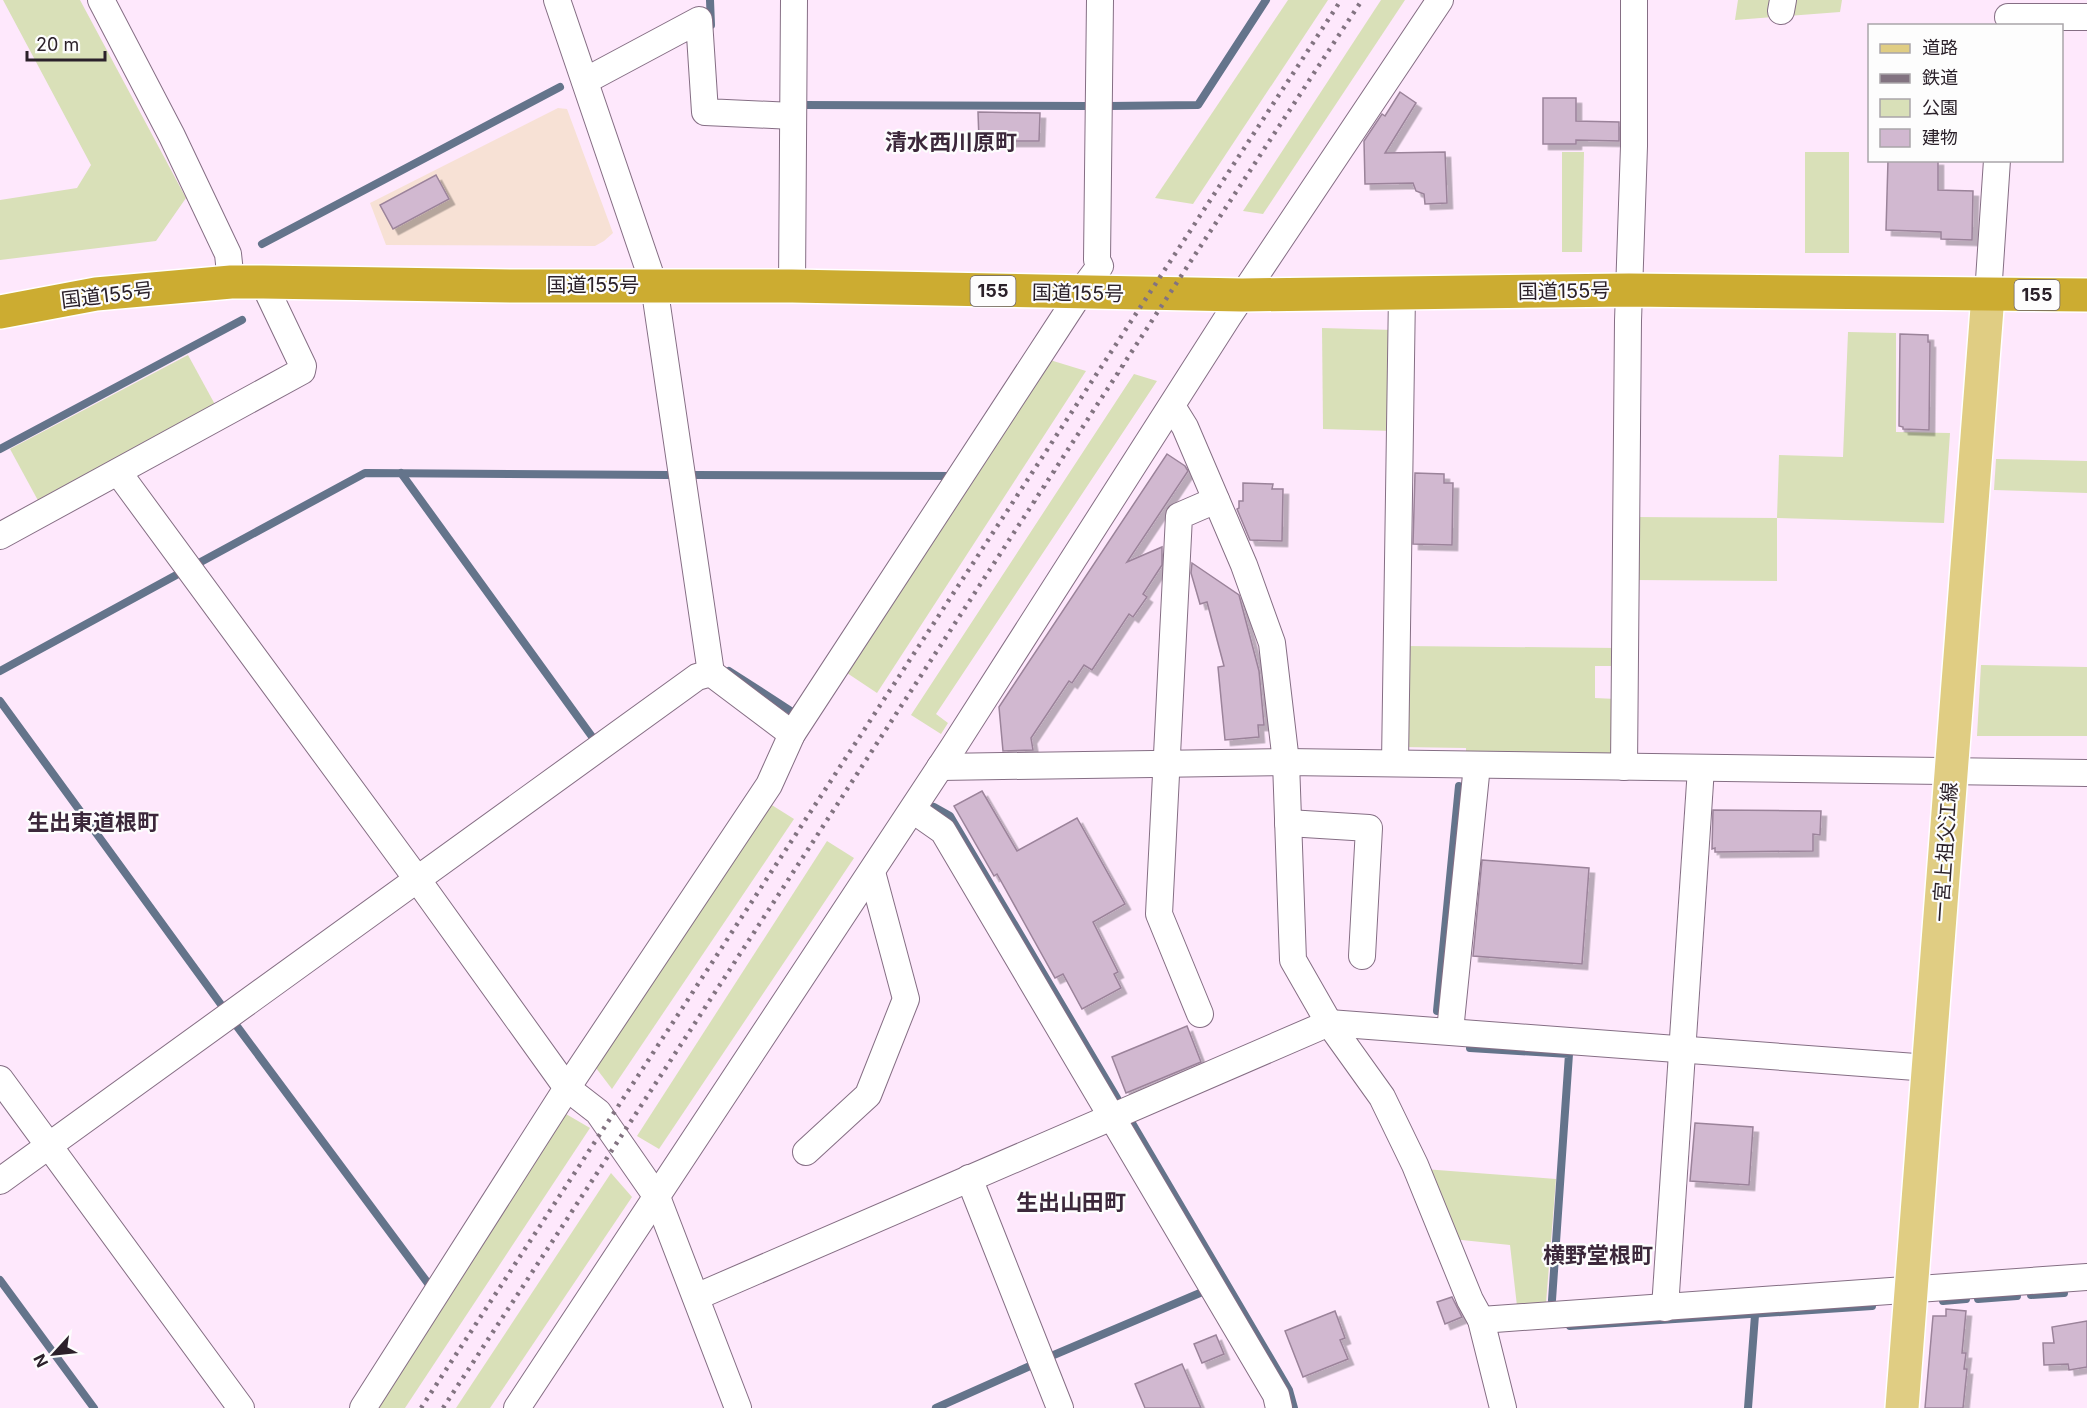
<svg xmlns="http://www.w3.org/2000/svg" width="2087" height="1408" font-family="Inter,'Noto Sans JP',sans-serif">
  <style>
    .commercial { fill: #f7e1d5 }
    .green { fill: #d9e0b8 }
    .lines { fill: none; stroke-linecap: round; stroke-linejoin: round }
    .stream { stroke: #64748b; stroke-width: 8 }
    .building { fill: #d1b8d0; stroke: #9b839a; stroke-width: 1.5; filter: url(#shadow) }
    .minor-casing { stroke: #856e84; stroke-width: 28 }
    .major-casing { stroke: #fff; stroke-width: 36 }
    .highway-casing { stroke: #fff; stroke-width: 36 }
    .minor { stroke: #fff; stroke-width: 26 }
    .major { stroke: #e0cd83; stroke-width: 33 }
    .highway { stroke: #ccac31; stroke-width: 33 }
    .rail { stroke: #827381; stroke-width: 4.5; stroke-dasharray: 3 6; stroke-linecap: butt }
    .labels { text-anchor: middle; stroke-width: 4.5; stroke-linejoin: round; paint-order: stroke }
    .shield { fill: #fdfdfd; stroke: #6a6369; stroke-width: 1.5 }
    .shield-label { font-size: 18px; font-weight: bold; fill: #2b212a }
    .street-label { font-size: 20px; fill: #2b212a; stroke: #fdfdfd }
    .quarter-label { font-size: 22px; font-weight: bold; fill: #3c283b; stroke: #fdfdfd }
  </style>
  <defs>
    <filter id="shadow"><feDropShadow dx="5.5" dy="5.5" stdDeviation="0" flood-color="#0004"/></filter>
  </defs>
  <rect width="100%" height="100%" fill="#fee8fc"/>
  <path class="commercial" d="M 558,108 L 567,109 L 613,233 L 604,241 L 595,246 L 386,245 L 370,203 Z"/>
  <g class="green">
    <path d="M 3,0 L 80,0 L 186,198 L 156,241 L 0,260 L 0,200 L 77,188 L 91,165 Z"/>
    <path d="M 1288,0 L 1328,0 L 1193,204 L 1155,198 Z"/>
    <path d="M 1381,0 L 1405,0 L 1263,214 L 1243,211 Z"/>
    <path d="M 1738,0 L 1842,0 L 1840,12 L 1735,20 Z"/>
    <path d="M 1562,152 L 1584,152 L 1582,252 L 1562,252 Z"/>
    <rect x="1805" y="152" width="44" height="101"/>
    <path d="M 1322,328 L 1395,330 L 1393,431 L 1323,429 Z"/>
    <path d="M 1848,332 L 1896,333 L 1896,432 L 1950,433 L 1944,523 L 1777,518 L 1777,581 L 1635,580 L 1635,517 L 1777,518 L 1779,455 L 1843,457 Z"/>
    <path d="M 188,355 L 218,410 L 41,506 L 10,449 Z"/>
    <path d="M 1050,360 L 1086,371 L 877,693 L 844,671 Z"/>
    <path d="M 1134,374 L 1157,381 L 936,714 L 948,723 L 941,734 L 911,715 Z"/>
    <path d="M 1996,459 L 2087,461 L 2087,493 L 1994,490 Z"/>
    <path d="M 1405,646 L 1617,648 L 1616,666 L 1595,666 L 1595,698 L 1616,699 L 1616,745 L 1609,757 L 1466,754 L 1466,748 L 1403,747 Z"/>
    <path d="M 1981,665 L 2087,667 L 2087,736 L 1977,736 Z"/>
    <path d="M 767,802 L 794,819 L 612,1089 L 596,1068 Z"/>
    <path d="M 827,841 L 854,858 L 659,1149 L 637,1136 Z"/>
    <path d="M 566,1114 L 590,1128 L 405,1408 L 374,1408 Z"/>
    <path d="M 1424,1169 L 1556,1179 L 1546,1303 L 1517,1306 L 1510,1245 L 1452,1239 Z"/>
    <path d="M 611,1173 L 632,1197 L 490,1408 L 456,1408 Z"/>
  </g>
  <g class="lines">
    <g class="stream">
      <path d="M 710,0 L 711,25"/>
      <path d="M 802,105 L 1090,106 L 1090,110"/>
      <path d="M 1109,106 L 1198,105 L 1266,0"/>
      <path d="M 262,244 L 560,87"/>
      <path d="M 0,449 L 242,320"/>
      <path d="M 401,473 L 593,738"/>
      <path d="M 694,475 L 952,476 L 950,478"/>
      <path d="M 197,564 L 365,473 L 669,475"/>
      <path d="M 0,671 L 180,573"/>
      <path d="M 729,671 L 794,713 L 797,708"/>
      <path d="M 0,701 L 225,1010"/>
      <path d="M 934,807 L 950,816 L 1117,1098"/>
      <path d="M 1437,1011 L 1459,786"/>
      <path d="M 236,1025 L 430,1286 L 427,1291"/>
      <path d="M 1470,1048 L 1569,1054 L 1552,1300"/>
      <path d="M 1132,1123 L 1289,1390 L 1294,1408"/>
      <path d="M 0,1280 L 94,1408"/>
      <path d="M 2031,1295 L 2064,1293"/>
      <path d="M 1978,1299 L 2017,1296"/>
      <path d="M 1943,1301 L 1966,1299"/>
      <path d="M 1570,1326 L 1872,1306"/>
      <path d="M 1049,1357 L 1207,1290"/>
      <path d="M 936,1408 L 1030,1366"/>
      <path d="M 1748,1408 L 1755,1315"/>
    </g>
  </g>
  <g class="building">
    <path d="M 1400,92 L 1416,103 L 1385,153 L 1445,152 L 1447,203 L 1425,204 L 1424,194 L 1416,191 L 1413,183 L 1365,184 L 1364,141 L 1382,114 L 1385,116 Z"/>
    <path d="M 1543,98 L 1576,98 L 1576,121 L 1619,122 L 1619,141 L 1576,140 L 1576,144 L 1543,144 Z"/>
    <path d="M 978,112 L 1040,113 L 1039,141 L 979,141 Z"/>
    <path d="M 1888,160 L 1938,160 L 1938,190 L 1973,191 L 1972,240 L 1941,239 L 1941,232 L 1886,230 Z"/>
    <path d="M 436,175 L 449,199 L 393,229 L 380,205 Z"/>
    <path d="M 1900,334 L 1928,335 L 1928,342 L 1930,342 L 1929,430 L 1903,429 L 1903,427 L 1899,426 Z"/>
    <path d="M 1167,454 L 1185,466 L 1188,471 L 1127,562 L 1162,547 L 1162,565 L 1143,594 L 1147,597 L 1133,617 L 1129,614 L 1092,670 L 1084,665 L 1072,683 L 1069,681 L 1031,738 L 1033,750 L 1003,751 L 999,707 Z"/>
    <path d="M 1415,473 L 1444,474 L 1444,483 L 1453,483 L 1452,545 L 1413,544 Z"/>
    <path d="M 1243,483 L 1273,484 L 1272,489 L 1283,489 L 1282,541 L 1250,540 L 1237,509 L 1239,508 L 1239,501 L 1243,501 Z"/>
    <path d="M 1192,563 L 1239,595 L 1259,671 L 1264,725 L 1258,725 L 1259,737 L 1225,740 L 1218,667 L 1224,666 L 1207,602 L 1200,604 L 1191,573 Z"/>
    <path d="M 982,791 L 1017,851 L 1077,818 L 1125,904 L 1093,922 L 1118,972 L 1114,974 L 1121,988 L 1082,1009 L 1063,974 L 1055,978 L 997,874 L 994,876 L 954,806 Z"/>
    <path d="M 1713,810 L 1821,811 L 1820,835 L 1813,834 L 1813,851 L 1715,852 L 1715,848 L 1712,849 Z"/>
    <path d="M 1482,860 L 1589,868 L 1582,964 L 1473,956 Z"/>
    <path d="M 1187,1026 L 1201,1062 L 1126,1093 L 1112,1057 Z"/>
    <path d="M 1695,1123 L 1753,1127 L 1749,1185 L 1690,1181 Z"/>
    <path d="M 1452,1297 L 1462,1317 L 1445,1324 L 1437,1302 Z"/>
    <path d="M 1946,1309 L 1966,1311 L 1962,1353 L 1966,1353 L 1964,1369 L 1967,1369 L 1963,1408 L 1925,1408 L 1933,1316 L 1946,1316 Z"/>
    <path d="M 1335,1311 L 1345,1338 L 1340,1340 L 1348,1359 L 1303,1377 L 1285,1331 Z"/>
    <path d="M 2087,1321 L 2087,1367 L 2069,1370 L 2068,1364 L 2044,1365 L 2043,1343 L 2054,1343 L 2052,1327 Z"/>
    <path d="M 1216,1335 L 1224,1354 L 1202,1363 L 1194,1344 Z"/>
    <path d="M 1182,1364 L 1201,1408 L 1145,1408 L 1135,1384 Z"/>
  </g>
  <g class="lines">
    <defs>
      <g id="minor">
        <path d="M 101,0 L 172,136 L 228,254 L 231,282"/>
        <path d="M 557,0 L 654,285 L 711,673"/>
        <path d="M 1781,11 L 1783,0"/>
        <path d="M 2008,17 L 2087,17"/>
        <path d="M 585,81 L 699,20 L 705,112 L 793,116"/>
        <path d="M 792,286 L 794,0"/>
        <path d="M 1988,295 L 1997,160"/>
        <path d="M 1172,406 L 1185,427 L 1244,565 L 1272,643 L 1286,762 L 1293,960 L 1329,1023 L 1382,1097 L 1415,1165 L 1470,1300 L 1481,1320 L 1503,1408"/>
        <path d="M 118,472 L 417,879 L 567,1088 L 598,1112 L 657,1197 L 738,1408"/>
        <path d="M 0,536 L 302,371 L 303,366 L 263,282"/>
        <path d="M 1395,763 L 1402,293"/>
        <path d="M 940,767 L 1286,762 L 2087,773"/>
        <path d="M 1624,767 L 1628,321 L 1634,146 L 1634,0"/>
        <path d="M 913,810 L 943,831 L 1276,1395 L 1279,1408"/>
        <path d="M 1288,823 L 1369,828 L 1362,956"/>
        <path d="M 1200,1014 L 1159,914 L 1179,516 L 1216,500"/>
        <path d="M 1450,1031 L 1477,765"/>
        <path d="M 0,1079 L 241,1408"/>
        <path d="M 806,1152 L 868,1095 L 906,999 L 872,872"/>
        <path d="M 969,1178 L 1060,1408"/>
        <path d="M 0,1181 L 697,677 L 711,673 L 792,734"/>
        <path d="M 696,1297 L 1329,1023 L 1929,1068"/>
        <path d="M 1665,1308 L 1701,768"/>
        <path d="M 1481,1320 L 2087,1277"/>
        <path d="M 363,1408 L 567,1088 L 769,785 L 792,734 L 1080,293 L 1100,266 L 1097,260 L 1100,0"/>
        <path d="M 517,1408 L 954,746 L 1228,317 L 1440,0"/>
      </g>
      <path id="major" d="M 1902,1408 L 1988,295"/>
      <path id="highway" d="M 0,312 L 96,294 L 231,282 L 263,282 L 513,286 L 792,286 L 1242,295 L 1629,290 L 2087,295"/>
    </defs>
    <use href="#minor" class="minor-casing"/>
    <use href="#major" class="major-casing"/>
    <use href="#highway" class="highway-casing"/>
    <use href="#minor" class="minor"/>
    <use href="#major" class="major"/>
    <use href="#highway" class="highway"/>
    <g class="rail">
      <path d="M 421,1408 L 1341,0"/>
      <path d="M 443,1408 C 751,940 1054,468 1362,0"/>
    </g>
  </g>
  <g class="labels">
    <g class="shield">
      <rect x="970.5" y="276" width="45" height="30" rx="4.5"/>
      <rect x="2014.5" y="280" width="45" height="30" rx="4.5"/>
    </g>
    <g class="shield-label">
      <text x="993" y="297">155</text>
      <text x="2037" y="301">155</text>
    </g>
    <g class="street-label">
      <text x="593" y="292">国道155号</text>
      <text transform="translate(1564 291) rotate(-1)" y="7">国道155号</text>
      <text transform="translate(1078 293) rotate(1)" y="7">国道155号</text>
      <text transform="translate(107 295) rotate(-7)" y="7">国道155号</text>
      <text transform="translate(1945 852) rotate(-86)" y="7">一宮上祖父江線</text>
    </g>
    <g class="quarter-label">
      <text x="951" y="150">清水西川原町</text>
      <text x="93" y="830">生出東道根町</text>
      <text x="1071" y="1210">生出山田町</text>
      <text x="1598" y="1263">横野堂根町</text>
    </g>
  </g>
  <rect x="1868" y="24" width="195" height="138" fill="#fdfdfd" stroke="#a9a5a9" stroke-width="1.5"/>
  <rect x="1880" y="44" width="30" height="9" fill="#e0cd83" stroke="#a9a5a9" stroke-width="1.5"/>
  <text x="1922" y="54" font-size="18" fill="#2b212a">道路</text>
  <rect x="1880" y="74" width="30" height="9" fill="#827381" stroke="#a9a5a9" stroke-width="1.5"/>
  <text x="1922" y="84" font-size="18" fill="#2b212a">鉄道</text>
  <rect x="1880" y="99" width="30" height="18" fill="#d9e0b8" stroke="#a9a5a9" stroke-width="1.5"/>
  <text x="1922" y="114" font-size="18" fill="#2b212a">公園</text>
  <rect x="1880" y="129" width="30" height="18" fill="#d1b8d0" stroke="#a9a5a9" stroke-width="1.5"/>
  <text x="1922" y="144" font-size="18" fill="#2b212a">建物</text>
  <g transform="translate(54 1354) rotate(243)" stroke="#fdfdfd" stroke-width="4.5" paint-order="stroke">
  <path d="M0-4.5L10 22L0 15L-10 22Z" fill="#2b212a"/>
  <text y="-9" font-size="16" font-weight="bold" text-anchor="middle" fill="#2b212a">N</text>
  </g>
  <path d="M27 51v9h78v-9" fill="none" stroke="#2b212a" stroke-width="3"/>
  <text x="36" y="51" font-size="18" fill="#2b212a" stroke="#fdfdfd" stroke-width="4.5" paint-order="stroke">20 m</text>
</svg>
